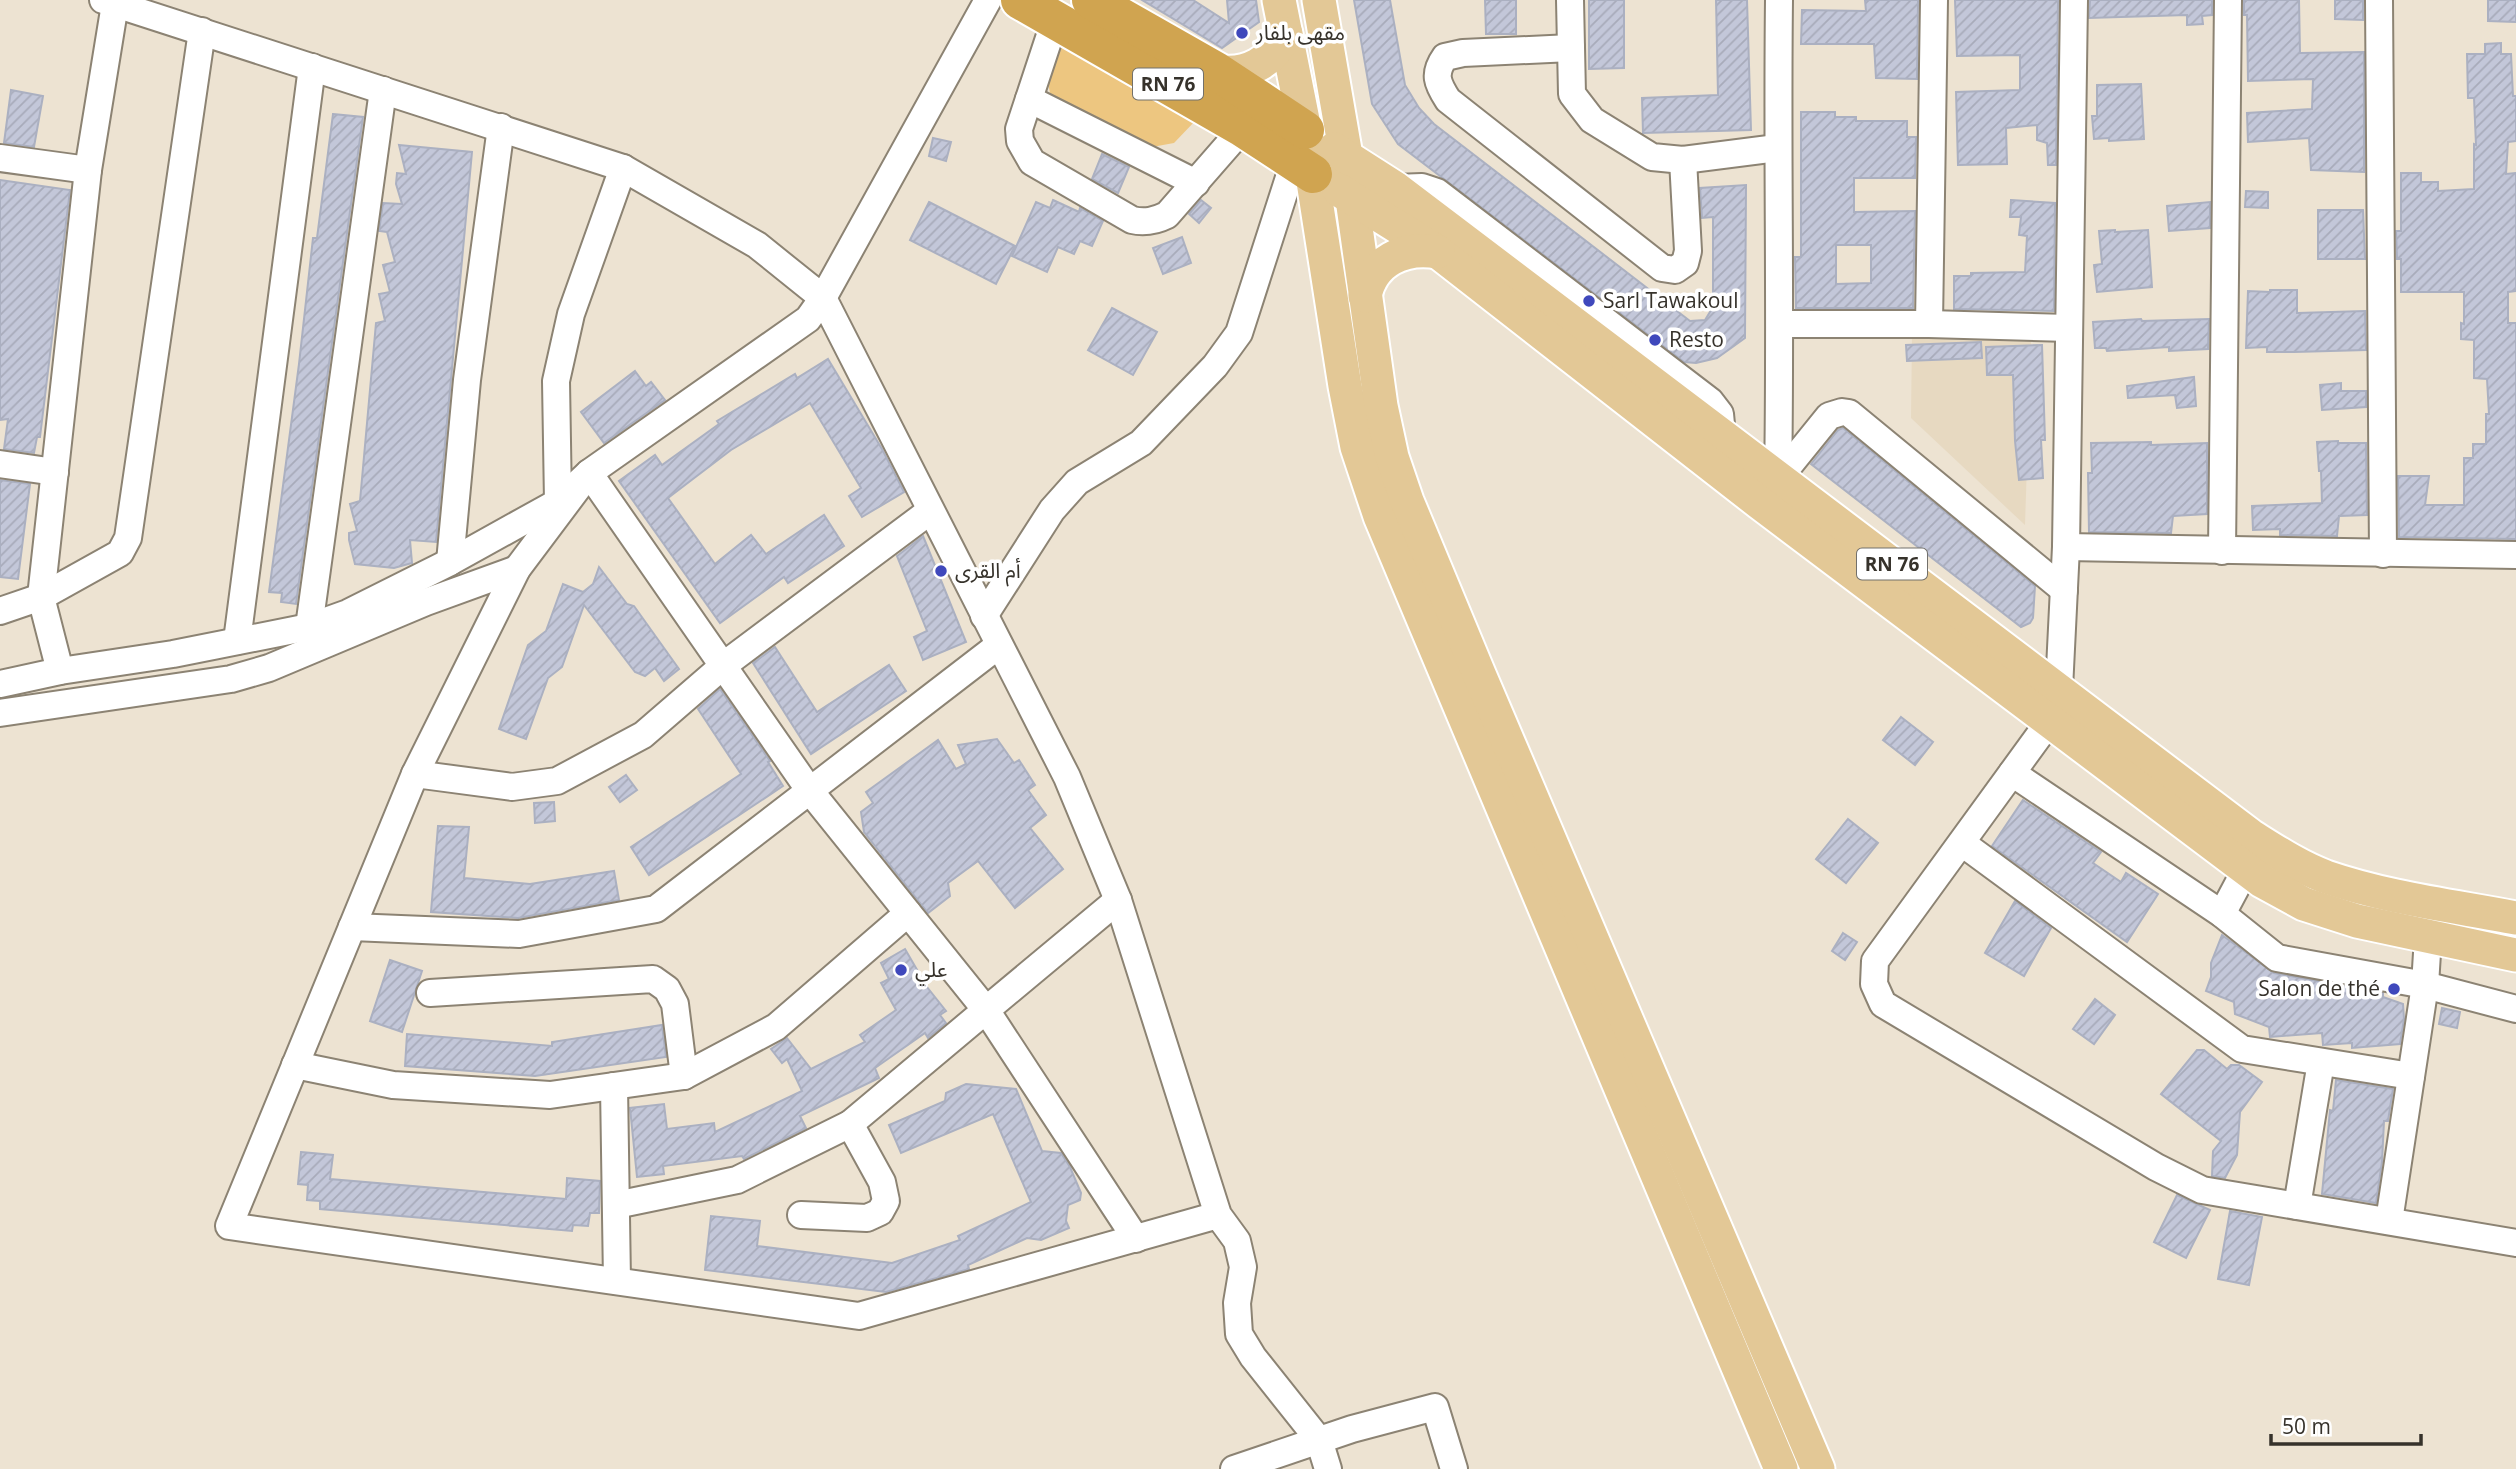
<svg xmlns="http://www.w3.org/2000/svg" width="2516" height="1469" font-family="'Open Sans','Noto Sans Arabic',sans-serif">
  <style>
    .built { fill: #e7d9c1 }
    .garden { fill: #edc680 }
    .building { fill: url(#building-hatch); stroke: #abb0c1; stroke-width: 2; fill-rule: evenodd }
    .lines { fill: none; stroke-linecap: round; stroke-linejoin: round }
    .minor-casing { stroke: #8c8373; stroke-width: 30 }
    .major-casing { stroke: #fff; stroke-width: 37 }
    .highway-casing { stroke: #fff; stroke-width: 42 }
    .minor { stroke: #fff; stroke-width: 26 }
    .major { stroke: #e3c896; stroke-width: 33 }
    .highway { stroke: #d0a450; stroke-width: 38 }
    .poi-dot { fill: #3f48bc; stroke: #fff; stroke-width: 2.5 }
    .labels { text-anchor: middle; stroke-width: 7; stroke-linejoin: round; paint-order: stroke }
    .shield { fill: #fff; stroke: #72706b; stroke-width: 2 }
    .shield-label { font-size: 19px; font-weight: bold; fill: #36322b }
    .poi-label { font-size: 21px; fill: #36322b; stroke: #fff; text-anchor: start }
  </style>
  <defs>
    <pattern id="building-hatch" width="6" height="6" patternUnits="userSpaceOnUse" patternTransform="scale(1.75)"><rect width="6" height="6" fill="#c3c7d9"/><path d="M-1 1l2-2M0 6l6-6M5 7l2-2" fill="none" stroke="#a8abba"/></pattern>
  </defs>
  <rect width="100%" height="100%" fill="#ede3d2"/>
  <path class="built" d="M 1912,336 L 2031,340 L 2025,525 L 1911,418 Z"/>
  <path class="garden" d="M 1054,40 L 1196,120 L 1174,143 L 1152,147 L 1051,97 L 1046,75 Z"/>
  <g class="building">
    <path d="M 1142,0 L 1193,0 L 1229,23 L 1227,0 L 1256,0 L 1259,22 L 1222,48 Z"/>
    <path d="M 1354,0 L 1390,0 L 1405,85 L 1419,108 L 1434,124 L 1690,321 L 1705,320 L 1713,307 L 1713,217 L 1702,218 L 1700,188 L 1746,185 L 1745,338 L 1717,358 L 1696,363 L 1684,362 L 1398,144 L 1372,104 Z"/>
    <path d="M 1485,0 L 1516,0 L 1516,34 L 1486,34 Z"/>
    <path d="M 1589,0 L 1624,0 L 1624,68 L 1589,69 Z"/>
    <path d="M 1716,0 L 1747,0 L 1751,130 L 1643,133 L 1642,98 L 1718,95 Z"/>
    <path d="M 1865,0 L 1918,0 L 1917,79 L 1876,78 L 1874,44 L 1801,44 L 1802,10 L 1866,11 Z"/>
    <path d="M 1955,0 L 2058,0 L 2056,165 L 2048,165 L 2047,143 L 2037,140 L 2037,125 L 2006,128 L 2007,164 L 1958,165 L 1956,92 L 2020,90 L 2020,55 L 1957,56 Z"/>
    <path d="M 2090,0 L 2212,0 L 2212,15 L 2202,16 L 2203,24 L 2187,25 L 2187,15 L 2089,18 Z"/>
    <path d="M 2244,0 L 2299,0 L 2300,53 L 2364,52 L 2364,172 L 2311,170 L 2309,138 L 2248,142 L 2247,113 L 2312,109 L 2313,79 L 2248,81 L 2247,15 L 2244,15 Z"/>
    <path d="M 2335,0 L 2363,0 L 2363,20 L 2335,19 Z"/>
    <path d="M 2488,0 L 2516,0 L 2516,22 L 2488,21 Z"/>
    <path d="M 2501,43 L 2501,54 L 2511,54 L 2513,96 L 2516,96 L 2516,141 L 2508,142 L 2506,174 L 2516,173 L 2516,291 L 2508,292 L 2508,323 L 2516,323 L 2516,539 L 2399,537 L 2398,476 L 2429,476 L 2425,505 L 2464,505 L 2464,458 L 2473,458 L 2473,444 L 2486,444 L 2486,414 L 2489,414 L 2487,379 L 2474,378 L 2474,340 L 2461,339 L 2461,323 L 2464,324 L 2464,292 L 2401,292 L 2401,259 L 2397,259 L 2396,231 L 2401,231 L 2401,173 L 2421,173 L 2421,182 L 2438,182 L 2438,191 L 2474,189 L 2474,144 L 2476,145 L 2474,98 L 2468,98 L 2467,54 L 2485,54 L 2485,44 Z"/>
    <path d="M 2141,84 L 2144,139 L 2109,141 L 2109,138 L 2094,139 L 2092,116 L 2097,116 L 2097,85 Z"/>
    <path d="M 11,90 L 43,96 L 34,147 L 4,143 Z"/>
    <path d="M 1801,112 L 1835,112 L 1835,117 L 1856,117 L 1856,121 L 1907,121 L 1907,137 L 1916,137 L 1915,178 L 1854,178 L 1854,212 L 1915,211 L 1913,308 L 1796,308 L 1795,257 L 1801,257 ZM 1836,245 L 1871,245 L 1871,283 L 1836,284 Z"/>
    <path d="M 333,114 L 363,117 L 296,604 L 281,602 L 282,593 L 269,592 L 299,364 L 313,238 L 317,238 Z"/>
    <path d="M 933,138 L 951,142 L 946,161 L 929,156 Z"/>
    <path d="M 399,145 L 472,152 L 436,542 L 410,540 L 412,563 L 394,568 L 355,564 L 349,540 L 349,533 L 357,531 L 350,504 L 360,501 L 376,323 L 385,321 L 379,294 L 390,292 L 383,265 L 395,262 L 387,232 L 379,231 L 383,203 L 402,204 L 396,184 L 397,173 L 406,174 Z"/>
    <path d="M 1102,154 L 1129,167 L 1118,193 L 1092,179 Z"/>
    <path d="M 0,180 L 70,190 L 40,437 L 37,437 L 34,453 L 4,449 L 8,419 L 0,420 Z"/>
    <path d="M 2246,191 L 2268,192 L 2268,208 L 2245,207 Z"/>
    <path d="M 1053,200 L 1079,212 L 1080,208 L 1103,221 L 1092,246 L 1080,241 L 1074,254 L 1058,247 L 1047,272 L 1012,256 L 1036,202 L 1050,208 Z"/>
    <path d="M 1201,200 L 1211,208 L 1199,223 L 1189,214 Z"/>
    <path d="M 2011,200 L 2055,203 L 2054,311 L 1954,309 L 1954,276 L 1971,276 L 1971,273 L 2025,272 L 2027,236 L 2019,235 L 2021,217 L 2010,217 Z"/>
    <path d="M 929,202 L 1015,246 L 996,284 L 910,240 Z"/>
    <path d="M 2210,202 L 2210,228 L 2169,231 L 2167,206 Z"/>
    <path d="M 2318,210 L 2363,210 L 2365,259 L 2318,259 Z"/>
    <path d="M 2115,230 L 2115,232 L 2148,230 L 2152,287 L 2097,292 L 2094,265 L 2102,264 L 2099,231 Z"/>
    <path d="M 1182,237 L 1191,263 L 1163,274 L 1153,248 Z"/>
    <path d="M 2270,290 L 2297,290 L 2297,313 L 2365,311 L 2366,350 L 2294,352 L 2267,352 L 2267,347 L 2246,348 L 2248,291 L 2270,292 Z"/>
    <path d="M 1112,308 L 1157,332 L 1133,375 L 1088,350 Z"/>
    <path d="M 2141,319 L 2142,321 L 2209,319 L 2208,349 L 2169,351 L 2169,347 L 2107,351 L 2106,348 L 2095,348 L 2093,322 Z"/>
    <path d="M 1981,342 L 1982,358 L 1907,361 L 1906,345 Z"/>
    <path d="M 2042,345 L 2045,440 L 2041,440 L 2043,478 L 2019,480 L 2015,441 L 2013,375 L 1987,375 L 1986,347 Z"/>
    <path d="M 828,359 L 882,449 L 904,492 L 862,517 L 849,496 L 861,488 L 810,403 L 731,450 L 668,498 L 715,564 L 751,535 L 766,554 L 824,515 L 844,546 L 788,583 L 784,577 L 720,623 L 619,481 L 655,455 L 662,465 L 719,424 L 717,421 L 795,374 L 797,378 Z"/>
    <path d="M 635,371 L 646,386 L 651,382 L 665,400 L 604,443 L 581,412 Z"/>
    <path d="M 2194,377 L 2196,406 L 2177,408 L 2175,395 L 2128,398 L 2127,386 Z"/>
    <path d="M 2341,383 L 2341,391 L 2366,391 L 2366,407 L 2322,410 L 2320,385 Z"/>
    <path d="M 1843,428 L 2035,586 L 2033,618 L 2030,623 L 2021,627 L 1811,464 L 1838,430 Z"/>
    <path d="M 2338,441 L 2338,443 L 2366,443 L 2367,515 L 2339,516 L 2337,536 L 2280,535 L 2280,529 L 2253,530 L 2252,506 L 2322,503 L 2321,471 L 2319,471 L 2317,442 Z"/>
    <path d="M 2151,442 L 2151,445 L 2207,443 L 2207,514 L 2173,516 L 2171,533 L 2089,532 L 2088,473 L 2092,473 L 2091,443 Z"/>
    <path d="M 0,480 L 30,484 L 18,579 L 0,577 Z"/>
    <path d="M 923,536 L 966,642 L 923,660 L 914,637 L 927,631 L 897,556 Z"/>
    <path d="M 599,567 L 627,604 L 634,606 L 679,669 L 664,681 L 655,668 L 645,676 L 635,672 L 584,605 L 562,667 L 548,678 L 526,739 L 499,729 L 528,645 L 546,631 L 563,584 L 583,592 L 593,584 Z"/>
    <path d="M 775,647 L 817,712 L 889,665 L 906,691 L 811,754 L 753,663 Z"/>
    <path d="M 720,689 L 770,761 L 768,762 L 783,786 L 649,875 L 631,847 L 741,774 L 698,709 Z"/>
    <path d="M 1901,717 L 1933,742 L 1915,765 L 1883,740 Z"/>
    <path d="M 997,739 L 1014,763 L 1019,760 L 1035,785 L 1028,790 L 1046,815 L 1030,828 L 1063,869 L 1015,908 L 978,861 L 948,883 L 950,896 L 928,913 L 864,832 L 861,812 L 873,803 L 866,792 L 938,740 L 956,769 L 966,764 L 958,745 Z"/>
    <path d="M 626,775 L 637,790 L 620,802 L 609,787 Z"/>
    <path d="M 2023,800 L 2101,852 L 2093,863 L 2121,882 L 2126,873 L 2158,894 L 2127,942 L 1992,846 Z"/>
    <path d="M 554,802 L 555,821 L 535,823 L 534,803 Z"/>
    <path d="M 1848,819 L 1878,843 L 1846,883 L 1816,859 Z"/>
    <path d="M 438,826 L 469,827 L 464,878 L 530,884 L 614,871 L 619,900 L 518,918 L 431,912 Z"/>
    <path d="M 2015,901 L 2051,928 L 2024,976 L 1985,953 Z"/>
    <path d="M 1843,933 L 1857,942 L 1845,960 L 1832,951 Z"/>
    <path d="M 2222,935 L 2274,973 L 2383,993 L 2383,997 L 2403,1004 L 2404,1019 L 2400,1044 L 2352,1048 L 2352,1043 L 2323,1045 L 2322,1033 L 2270,1037 L 2269,1027 L 2235,1014 L 2234,1002 L 2206,991 L 2211,977 L 2211,963 Z"/>
    <path d="M 905,949 L 927,987 L 946,1011 L 940,1015 L 946,1023 L 928,1038 L 925,1033 L 875,1068 L 879,1078 L 800,1116 L 806,1128 L 744,1159 L 742,1156 L 663,1166 L 664,1174 L 637,1177 L 630,1108 L 664,1104 L 667,1129 L 714,1123 L 715,1132 L 802,1091 L 787,1059 L 782,1063 L 771,1049 L 787,1038 L 811,1069 L 865,1042 L 860,1035 L 896,1010 L 881,983 L 889,979 L 881,963 Z"/>
    <path d="M 390,960 L 422,971 L 402,1032 L 370,1021 Z"/>
    <path d="M 2095,999 L 2115,1015 L 2094,1044 L 2073,1029 Z"/>
    <path d="M 2442,1008 L 2460,1012 L 2457,1028 L 2439,1024 Z"/>
    <path d="M 662,1025 L 666,1057 L 535,1076 L 405,1066 L 407,1034 L 552,1046 L 552,1042 Z"/>
    <path d="M 2197,1050 L 2204,1050 L 2227,1069 L 2231,1065 L 2239,1065 L 2262,1082 L 2240,1112 L 2237,1155 L 2225,1178 L 2212,1176 L 2213,1151 L 2221,1141 L 2161,1094 Z"/>
    <path d="M 2336,1080 L 2393,1089 L 2388,1121 L 2384,1121 L 2382,1162 L 2376,1203 L 2322,1194 L 2330,1110 L 2333,1111 Z"/>
    <path d="M 966,1084 L 1016,1089 L 1042,1151 L 1061,1153 L 1070,1167 L 1081,1193 L 1080,1200 L 1068,1205 L 1066,1221 L 1069,1228 L 1041,1240 L 1027,1238 L 968,1265 L 969,1269 L 886,1292 L 705,1270 L 711,1216 L 760,1221 L 757,1246 L 892,1263 L 960,1240 L 958,1236 L 1031,1202 L 993,1114 L 901,1153 L 889,1125 L 945,1101 L 946,1093 Z"/>
    <path d="M 301,1152 L 333,1155 L 330,1179 L 566,1199 L 567,1178 L 600,1181 L 599,1213 L 590,1213 L 588,1226 L 573,1225 L 572,1231 L 320,1209 L 320,1201 L 307,1200 L 308,1185 L 298,1184 Z"/>
    <path d="M 2177,1195 L 2210,1210 L 2186,1258 L 2154,1242 Z"/>
    <path d="M 2230,1211 L 2262,1217 L 2249,1285 L 2218,1279 Z"/>
  </g>
  <g class="lines">
    <defs>
      <g id="minor">
        <path d="M 103,0 L 623,168 L 757,245 L 823,298 L 988,0"/>
        <path d="M 1570,0 L 1572,94 L 1592,120 L 1652,157 L 1683,160 L 1777,148"/>
        <path d="M 2379,0 L 2383,554"/>
        <path d="M 1055,20 L 1019,129 L 1020,141 L 1032,162 L 1132,220 C 1145,223 1155,221 1167,215 L 1243,128"/>
        <path d="M 1571,48 L 1463,53 L 1445,57 C 1433,74 1437,83 1448,100 L 1662,268 L 1675,270 L 1685,263 L 1688,251 L 1683,160"/>
        <path d="M 1029,99 L 1196,183"/>
        <path d="M 0,158 L 88,170"/>
        <path d="M 1395,188 L 1422,187 L 1437,192 L 1710,401 L 1720,414 L 1722,435"/>
        <path d="M 1781,324 L 1929,324 L 2069,328"/>
        <path d="M 1929,324 L 1934,0"/>
        <path d="M 0,464 L 55,472"/>
        <path d="M 1778,479 C 1781,319 1777,160 1779,0"/>
        <path d="M 1778,479 L 1829,416 L 1842,412 L 1849,413 L 2064,590"/>
        <path d="M 558,502 L 556,381 L 571,314 L 623,168"/>
        <path d="M 2066,547 L 2516,555"/>
        <path d="M 2222,551 L 2228,0"/>
        <path d="M 450,562 L 467,380 L 501,127"/>
        <path d="M 0,611 L 41,597 L 120,553 L 128,538 L 202,31"/>
        <path d="M 984,616 L 1052,510 L 1077,482 L 1141,443 L 1215,366 L 1239,333 L 1294,162"/>
        <path d="M 309,627 L 383,90"/>
        <path d="M 237,641 L 312,67"/>
        <path d="M 60,671 L 41,597 L 88,170 L 115,4"/>
        <path d="M 0,684 L 60,671 L 173,654 L 309,627 L 348,613 L 450,562 L 558,502 L 589,473 L 810,791 L 986,1010 L 1118,900"/>
        <path d="M 2059,689 L 2066,547 L 2074,0"/>
        <path d="M 0,713 L 231,679 L 269,668 L 426,602 L 517,569"/>
        <path d="M 2049,722 L 1875,961 L 1874,984 L 1883,1004 L 2156,1167 L 2202,1190 L 2516,1243"/>
        <path d="M 2012,773 L 2222,914 L 2277,958 L 2425,985 L 2516,1009"/>
        <path d="M 415,774 L 512,787 L 557,781 L 643,735 L 724,665 L 930,511"/>
        <path d="M 1962,843 L 2242,1049 L 2411,1076"/>
        <path d="M 2222,914 L 2246,869"/>
        <path d="M 352,927 L 519,934 L 656,909 L 999,645"/>
        <path d="M 430,993 L 653,979 L 667,989 L 675,1004 L 684,1076"/>
        <path d="M 295,1065 L 393,1085 L 550,1095 L 684,1076 L 776,1027 L 908,913"/>
        <path d="M 614,1086 L 617,1281"/>
        <path d="M 616,1205 L 737,1180 L 850,1124 L 986,1010 L 1136,1239"/>
        <path d="M 2297,1206 L 2321,1062"/>
        <path d="M 801,1215 L 867,1218 L 880,1212 L 886,1201 L 882,1182 L 850,1124"/>
        <path d="M 1218,1215 L 859,1316 L 229,1226 L 415,774 L 517,569 L 589,473 L 808,319 L 823,298 L 1067,777 L 1118,900 L 1218,1215 L 1237,1241 L 1243,1267 L 1237,1303 L 1239,1334 L 1253,1357 L 1319,1440 L 1328,1469"/>
        <path d="M 2389,1221 L 2425,985 L 2428,937"/>
        <path d="M 1234,1469 L 1352,1429 L 1435,1407 L 1454,1469"/>
      </g>
      <g id="major">
        <path d="M 1279,0 L 1305,130 L 1345,386 L 1357,447 L 1380,516 L 1781,1469"/>
        <path d="M 1319,0 L 1346,156 L 1381,406 L 1392,457 L 1407,501 L 1479,674 L 1818,1469"/>
        <path d="M 1216,71 C 1247,77 1273,61 1286,34"/>
        <path d="M 1334,149 L 1395,188 L 2251,836 C 2275,851 2299,867 2326,877 C 2387,898 2453,906 2516,918"/>
        <path d="M 1339,190 L 1438,252 L 1760,503 L 2262,881 L 2304,904 L 2357,921 L 2516,955"/>
        <path d="M 1365,296 C 1372,261 1404,246 1438,252"/>
      </g>
      <g id="highway">
        <path d="M 1020,0 L 1243,128 L 1313,174"/>
        <path d="M 1091,0 L 1216,71 L 1305,130"/>
      </g>
    </defs>
    <use href="#minor" class="minor-casing"/>
    <use href="#major" class="major-casing"/>
    <use href="#highway" class="highway-casing"/>
    <use href="#minor" class="minor"/>
    <use href="#major" class="major"/>
    <use href="#highway" class="highway"/>
  </g>
  <g class="poi-dot">
    <circle cx="1242" cy="33" r="7"/>
    <circle cx="1589" cy="301" r="7"/>
    <circle cx="1655" cy="340" r="7"/>
    <circle cx="941" cy="571" r="7"/>
    <circle cx="901" cy="970" r="7"/>
    <circle cx="2394" cy="989" r="7"/>
  </g>
  <g class="labels">
    <g class="shield">
      <rect x="1133" y="68.5" width="70" height="31" rx="5"/>
      <rect x="1857" y="548.5" width="70" height="31" rx="5"/>
    </g>
    <g class="shield-label">
      <text x="1168" y="91">RN 76</text>
      <text x="1892" y="571">RN 76</text>
    </g>
    <g class="poi-label">
      <text x="1256" y="40">مقهى بلفار</text>
      <text x="1603" y="308">Sarl Tawakoul</text>
      <text x="1669" y="347">Resto</text>
      <text x="955" y="578">أم القرى</text>
      <text x="915" y="977">علي</text>
      <text x="2380" y="996" text-anchor="end">Salon de thé</text>
    </g>
  </g>
  <path d="M2271 1434v10h150v-10" fill="none" stroke="#36322b" stroke-width="3.5"/>
  <text x="2282" y="1434" font-size="21" fill="#36322b" stroke="#ffffff" stroke-width="5" paint-order="stroke">50 m</text>
</svg>
